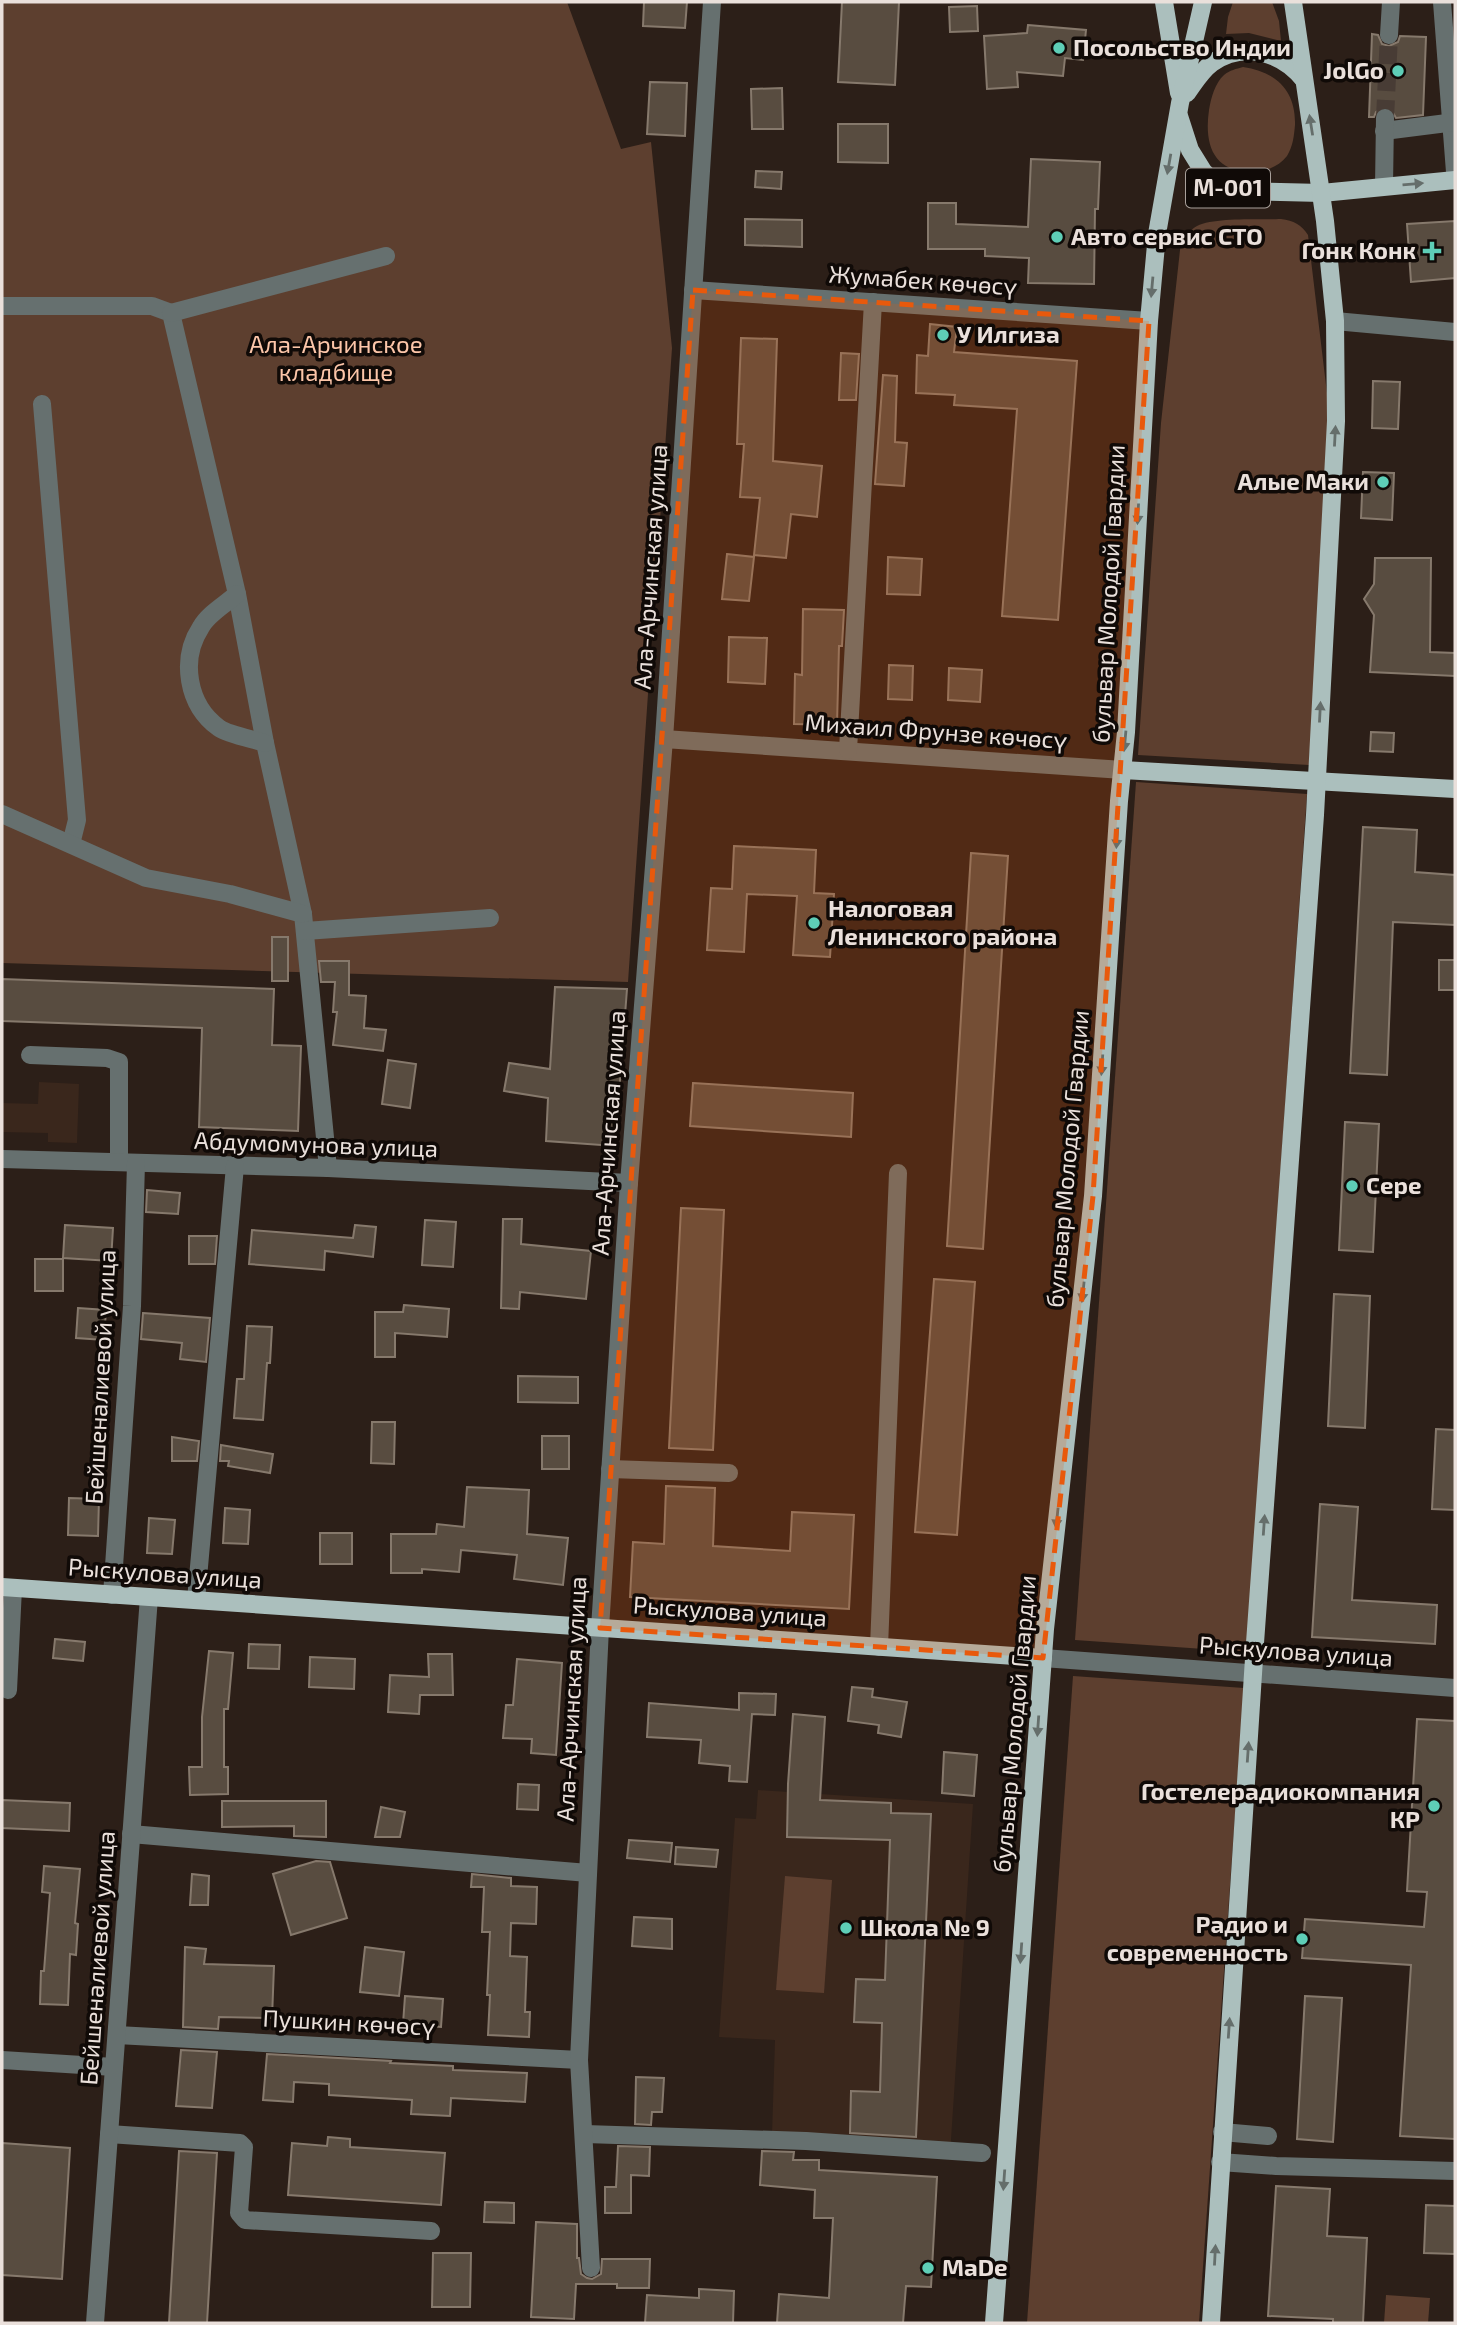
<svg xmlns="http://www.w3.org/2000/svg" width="1457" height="2325" font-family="'Exo 2',sans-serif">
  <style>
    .built { fill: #3a271c }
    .green { fill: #5d3f2f }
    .building { fill: #584c40; stroke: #86796c; stroke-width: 2 }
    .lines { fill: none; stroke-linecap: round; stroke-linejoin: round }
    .minor-tunnel { stroke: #483c35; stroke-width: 18; stroke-dasharray: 18 9; stroke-linecap: butt }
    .minor { stroke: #66706f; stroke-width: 18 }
    .major { stroke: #abbfbd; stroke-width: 18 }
    .oneway { fill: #656e6b }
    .marked { fill: #e8590c; fill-opacity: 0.2; stroke: #e8590c; stroke-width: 5; stroke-dasharray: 14 9; stroke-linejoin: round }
    .poi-dot { fill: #5eceb7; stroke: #100a07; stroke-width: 2.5 }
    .labels { text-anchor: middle; stroke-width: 7; stroke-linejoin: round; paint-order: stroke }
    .shield { fill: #100a07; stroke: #a9a09b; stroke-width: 2 }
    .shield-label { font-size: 23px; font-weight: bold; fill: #eae0db }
    .poi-label { font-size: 24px; font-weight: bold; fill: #eae0db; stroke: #100a07; text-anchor: start }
    .street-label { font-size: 24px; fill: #eae0db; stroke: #100a07 }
    .park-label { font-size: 24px; fill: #fdc6a9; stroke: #100a07 }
  </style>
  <rect width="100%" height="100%" fill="#2c1f18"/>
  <g class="built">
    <path d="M 39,1082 L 79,1084 L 77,1143 L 48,1142 L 48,1133 L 2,1132 L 2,1103 L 38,1104 Z"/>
    <path d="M 758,1790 L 973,1804 L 950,2155 L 772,2135 L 775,2040 L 719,2037 L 735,1818 L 756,1819 Z"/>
  </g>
  <g class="green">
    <path d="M 2,2 L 567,2 L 621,149 L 651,142 L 672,348 L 628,982 L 2,963 Z"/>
    <path d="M 1233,2 L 1272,2 L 1279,21 L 1281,41 L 1249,33 L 1226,34 L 1228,17 Z"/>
    <path d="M 1243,67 C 1277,72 1296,91 1295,125 C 1294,136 1293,146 1287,156 C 1278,167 1267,171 1254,171 C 1213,174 1204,144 1209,110 C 1211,98 1215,83 1224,75 C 1230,70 1236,69 1243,67 Z"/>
    <path d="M 1281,219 C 1294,221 1301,224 1308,235 L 1332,435 L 1309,765 L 1138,755 L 1161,423 L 1181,241 C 1186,235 1190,230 1197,226 C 1215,217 1260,220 1281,219 Z"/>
    <path d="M 1136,782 L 1307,794 L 1247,1652 L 1075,1640 Z"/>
    <path d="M 1073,1676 L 1244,1688 L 1199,2323 L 1027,2323 Z"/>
    <path d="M 785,1876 L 832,1880 L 824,1993 L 776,1990 Z"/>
    <path d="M 1386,2295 L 1430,2298 L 1428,2323 L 1384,2323 Z"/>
  </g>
  <g class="building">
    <path d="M 644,2 L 687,2 L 685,28 L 643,26 Z"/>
    <path d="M 842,2 L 899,2 L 895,85 L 838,82 Z"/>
    <path d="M 977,6 L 978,31 L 950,32 L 949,7 Z"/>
    <path d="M 1028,25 L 1086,30 L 1083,60 L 1065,58 L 1063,76 L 1017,72 L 1018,87 L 987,89 L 984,36 L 1027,33 Z"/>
    <path d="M 1372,34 L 1378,35 L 1382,44 L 1389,46 L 1398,42 L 1400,36 L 1426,37 L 1423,115 L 1396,118 L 1391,109 L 1384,107 L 1376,112 L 1374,117 L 1369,117 Z"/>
    <path d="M 650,82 L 687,83 L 685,136 L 647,134 Z"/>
    <path d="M 782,88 L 783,129 L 752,129 L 751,89 Z"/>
    <path d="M 838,124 L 888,124 L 888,163 L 838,162 Z"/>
    <path d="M 1031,159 L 1100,162 L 1098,209 L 1095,209 L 1094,284 L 1028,283 L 1029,258 L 985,256 L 985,249 L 928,249 L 928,203 L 956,203 L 956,224 L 1028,227 Z"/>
    <path d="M 756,171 L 782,172 L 781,189 L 755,187 Z"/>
    <path d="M 745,219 L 802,220 L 802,247 L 745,245 Z"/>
    <path d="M 1455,221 L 1455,278 L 1411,282 L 1407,224 Z"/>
    <path d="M 930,324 L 957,327 L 954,352 L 1077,361 L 1058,620 L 1002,616 L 1017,409 L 954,405 L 955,395 L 916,393 L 917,355 L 928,356 Z"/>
    <path d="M 741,338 L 777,339 L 773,461 L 822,466 L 817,517 L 791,514 L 786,558 L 754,555 L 760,498 L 740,497 L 744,444 L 737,444 Z"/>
    <path d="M 841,353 L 859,354 L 856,400 L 839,400 Z"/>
    <path d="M 883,375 L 897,376 L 895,442 L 907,443 L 904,486 L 875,484 Z"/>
    <path d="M 1373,381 L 1400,382 L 1398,429 L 1372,428 Z"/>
    <path d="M 1363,472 L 1394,473 L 1392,520 L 1361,518 Z"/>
    <path d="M 727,554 L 754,557 L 749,601 L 722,599 Z"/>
    <path d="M 888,557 L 922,559 L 920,595 L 887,594 Z"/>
    <path d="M 1375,558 L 1431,558 L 1430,652 L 1455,653 L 1455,676 L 1370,672 L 1374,615 L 1364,599 L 1374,584 Z"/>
    <path d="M 803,609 L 844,610 L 842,646 L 839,646 L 837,725 L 794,724 L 795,674 L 802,675 Z"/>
    <path d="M 729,637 L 767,638 L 765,684 L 728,682 Z"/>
    <path d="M 889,665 L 913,666 L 912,700 L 888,699 Z"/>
    <path d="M 949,668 L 982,670 L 980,702 L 948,700 Z"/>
    <path d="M 1371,732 L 1394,733 L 1393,752 L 1370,751 Z"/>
    <path d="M 1363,827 L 1417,830 L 1415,872 L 1455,875 L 1455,925 L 1393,922 L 1387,1075 L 1350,1073 Z"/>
    <path d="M 734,846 L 816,850 L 814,893 L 834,894 L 830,957 L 793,955 L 797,896 L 747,894 L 744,952 L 707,950 L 711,888 L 732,889 Z"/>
    <path d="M 971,853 L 1008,856 L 983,1249 L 947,1246 Z"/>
    <rect x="272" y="937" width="16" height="44"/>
    <rect x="1439" y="960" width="16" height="30"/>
    <path d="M 319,961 L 349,961 L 349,995 L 366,996 L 364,1028 L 386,1030 L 383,1051 L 333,1045 L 337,1012 L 333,1012 L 335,982 L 321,982 Z"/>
    <path d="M 2,979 L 274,989 L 272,1045 L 301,1046 L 298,1131 L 199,1127 L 202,1028 L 2,1021 Z"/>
    <path d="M 555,987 L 627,989 L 615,1146 L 546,1141 L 548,1098 L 504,1091 L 509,1063 L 550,1069 Z"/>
    <path d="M 388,1060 L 416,1064 L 410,1108 L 382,1104 Z"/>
    <path d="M 693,1083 L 853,1093 L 851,1137 L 690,1126 Z"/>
    <path d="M 1345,1122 L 1379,1124 L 1373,1252 L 1339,1250 Z"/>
    <path d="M 147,1190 L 180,1193 L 178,1214 L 146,1212 Z"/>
    <path d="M 681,1208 L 724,1210 L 713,1450 L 669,1448 Z"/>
    <path d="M 503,1219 L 522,1219 L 521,1244 L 591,1251 L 586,1299 L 520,1292 L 519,1309 L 501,1308 Z"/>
    <path d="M 425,1220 L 456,1222 L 453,1267 L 422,1265 Z"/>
    <path d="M 65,1225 L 113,1228 L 111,1261 L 63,1258 Z"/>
    <path d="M 355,1225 L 376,1227 L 373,1257 L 325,1251 L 324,1270 L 249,1264 L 252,1230 L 353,1238 Z"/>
    <path d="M 189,1236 L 217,1236 L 215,1264 L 189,1264 Z"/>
    <rect x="35" y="1259" width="28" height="32"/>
    <path d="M 934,1279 L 975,1282 L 957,1535 L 915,1532 Z"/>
    <path d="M 1334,1294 L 1370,1296 L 1365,1428 L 1328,1426 Z"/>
    <path d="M 404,1305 L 449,1309 L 447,1337 L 395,1333 L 395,1357 L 375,1357 L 375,1312 L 403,1312 Z"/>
    <path d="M 78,1308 L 106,1310 L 104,1340 L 76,1338 Z"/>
    <path d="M 143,1313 L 210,1318 L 206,1362 L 180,1359 L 182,1343 L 141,1339 Z"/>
    <path d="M 247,1326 L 272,1327 L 270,1363 L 267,1363 L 263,1420 L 234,1418 L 237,1379 L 244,1379 Z"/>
    <path d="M 518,1376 L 578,1377 L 578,1403 L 518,1402 Z"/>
    <path d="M 372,1422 L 395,1422 L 394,1464 L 371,1463 Z"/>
    <path d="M 1436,1429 L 1455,1430 L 1455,1510 L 1432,1509 Z"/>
    <rect x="542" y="1436" width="27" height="33"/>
    <path d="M 172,1437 L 199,1441 L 197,1461 L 172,1461 Z"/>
    <path d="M 221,1445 L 273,1454 L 270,1473 L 228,1466 L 229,1461 L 220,1461 Z"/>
    <path d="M 666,1486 L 715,1488 L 713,1546 L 790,1551 L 792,1512 L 854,1515 L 849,1609 L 630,1597 L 633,1542 L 664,1544 Z"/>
    <path d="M 467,1487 L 529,1490 L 527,1534 L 568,1538 L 563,1585 L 514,1579 L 517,1555 L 461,1550 L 459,1572 L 422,1569 L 422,1573 L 391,1573 L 391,1534 L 436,1534 L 437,1524 L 464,1527 Z"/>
    <path d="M 69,1498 L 99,1499 L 98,1536 L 68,1535 Z"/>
    <path d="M 1320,1504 L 1358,1507 L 1352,1600 L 1437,1605 L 1435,1644 L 1312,1637 Z"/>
    <path d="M 225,1508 L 250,1510 L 248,1544 L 223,1543 Z"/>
    <path d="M 149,1518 L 175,1520 L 172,1554 L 147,1553 Z"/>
    <rect x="320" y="1533" width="32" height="31"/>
    <path d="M 55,1639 L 85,1642 L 83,1661 L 53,1658 Z"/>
    <path d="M 249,1644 L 280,1645 L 279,1669 L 248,1668 Z"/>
    <path d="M 209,1651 L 233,1653 L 228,1709 L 224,1709 L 224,1767 L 228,1767 L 228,1794 L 190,1795 L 189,1767 L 202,1767 L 202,1717 Z"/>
    <path d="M 428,1654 L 452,1654 L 453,1695 L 420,1695 L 419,1714 L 388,1712 L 390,1675 L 429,1677 Z"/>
    <path d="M 310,1657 L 355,1659 L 354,1689 L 309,1687 Z"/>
    <path d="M 517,1659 L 562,1663 L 556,1755 L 531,1753 L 532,1739 L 503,1738 L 506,1705 L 513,1705 Z"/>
    <path d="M 852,1687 L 873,1689 L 872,1697 L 907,1702 L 901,1737 L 878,1733 L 879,1725 L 848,1721 Z"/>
    <path d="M 739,1693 L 776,1694 L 775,1715 L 752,1714 L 747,1782 L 729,1781 L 730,1766 L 699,1763 L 701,1740 L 647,1737 L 649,1703 L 739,1710 Z"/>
    <path d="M 793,1714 L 825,1717 L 820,1800 L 891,1803 L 891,1813 L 931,1814 L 916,2137 L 850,2133 L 851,2091 L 880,2092 L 882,2023 L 854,2022 L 856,1979 L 885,1980 L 890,1840 L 787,1837 L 788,1784 Z"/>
    <path d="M 1417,1719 L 1455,1721 L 1455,2139 L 1400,2136 L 1411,1965 L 1302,1958 L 1305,1919 L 1424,1927 L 1427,1892 L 1407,1891 Z"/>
    <path d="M 944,1752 L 977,1755 L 974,1796 L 942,1793 Z"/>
    <path d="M 518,1784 L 539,1785 L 538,1810 L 517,1809 Z"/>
    <path d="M 2,1800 L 70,1803 L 69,1831 L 2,1828 Z"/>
    <path d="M 222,1801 L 326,1801 L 326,1837 L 294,1836 L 294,1826 L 222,1827 Z"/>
    <path d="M 381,1807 L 405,1812 L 400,1837 L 375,1837 Z"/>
    <path d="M 629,1840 L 672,1843 L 670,1862 L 627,1858 Z"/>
    <path d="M 676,1847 L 718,1850 L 716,1867 L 675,1864 Z"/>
    <path d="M 316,1861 L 330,1862 L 347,1918 L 291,1935 L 273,1874 Z"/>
    <path d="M 44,1866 L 80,1869 L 75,1923 L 78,1924 L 76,1955 L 70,1954 L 68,2005 L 40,2004 L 41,1971 L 44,1971 L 50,1893 L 42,1892 Z"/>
    <path d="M 192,1874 L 209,1876 L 208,1905 L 190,1905 Z"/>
    <path d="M 472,1874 L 511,1878 L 511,1886 L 537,1887 L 536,1924 L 511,1923 L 510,1956 L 527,1957 L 525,2012 L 530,2012 L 529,2037 L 488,2035 L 490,1995 L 487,1995 L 490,1932 L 482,1932 L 484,1887 L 471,1887 Z"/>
    <path d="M 634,1917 L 672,1919 L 672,1949 L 632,1946 Z"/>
    <path d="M 185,1947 L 206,1949 L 204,1964 L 274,1966 L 272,2018 L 219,2017 L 218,2029 L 183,2027 Z"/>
    <path d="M 365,1947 L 404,1952 L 399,1996 L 360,1992 Z"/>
    <path d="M 405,1996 L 443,1999 L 441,2027 L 403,2024 Z"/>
    <path d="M 1305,1996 L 1342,1998 L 1333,2142 L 1297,2139 Z"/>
    <path d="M 181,2050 L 217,2052 L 212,2108 L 176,2106 Z"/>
    <path d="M 267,2054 L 391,2061 L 390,2063 L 453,2066 L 453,2070 L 527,2073 L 525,2102 L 451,2098 L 450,2116 L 411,2114 L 412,2100 L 329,2095 L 329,2084 L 294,2082 L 293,2102 L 263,2100 Z"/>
    <path d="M 636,2077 L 664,2078 L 662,2112 L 652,2112 L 651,2125 L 635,2124 Z"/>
    <path d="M 328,2137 L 350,2139 L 350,2147 L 445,2153 L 441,2205 L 288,2195 L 292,2143 L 327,2146 Z"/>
    <path d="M 2,2143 L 70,2148 L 62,2279 L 2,2275 Z"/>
    <path d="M 618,2146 L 650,2147 L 649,2176 L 631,2175 L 631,2213 L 605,2213 L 605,2187 L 616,2187 Z"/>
    <path d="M 179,2151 L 217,2153 L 207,2323 L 169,2323 Z"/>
    <path d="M 762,2151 L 794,2152 L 793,2160 L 819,2160 L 819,2170 L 937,2177 L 931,2287 L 906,2286 L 903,2323 L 777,2323 L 779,2294 L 829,2298 L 833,2218 L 814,2218 L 815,2190 L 760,2185 Z"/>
    <path d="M 1276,2186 L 1330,2189 L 1327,2236 L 1367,2238 L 1363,2323 L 1333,2323 L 1333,2319 L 1268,2316 Z"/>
    <path d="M 485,2202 L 514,2203 L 514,2223 L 484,2222 Z"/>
    <path d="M 1426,2205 L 1455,2206 L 1455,2254 L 1424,2253 Z"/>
    <path d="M 536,2222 L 577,2224 L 577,2258 L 579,2258 L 581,2274 L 587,2278 L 592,2279 L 601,2274 L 602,2259 L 650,2259 L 649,2288 L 617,2288 L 617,2284 L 576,2284 L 574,2319 L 531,2317 Z"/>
    <path d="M 433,2253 L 471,2253 L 470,2307 L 432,2307 Z"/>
    <path d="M 699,2289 L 734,2291 L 733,2323 L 645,2323 L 647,2295 L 699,2298 Z"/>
  </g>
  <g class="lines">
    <path class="minor-tunnel" d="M 1385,118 L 1389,35"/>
    <g class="minor">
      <path d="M 1442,2 L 1455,172"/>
      <path d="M 1389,35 L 1391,2"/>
      <path d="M 1384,131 L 1455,122"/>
      <path d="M 1384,186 L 1385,118"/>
      <path d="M 693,290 L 1149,321"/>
      <path d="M 2,306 L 152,306 L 171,313 L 237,594 L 265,743 L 303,914 L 328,1168"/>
      <path d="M 171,313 L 386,256"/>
      <path d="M 1335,321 L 1455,332"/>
      <path d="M 42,404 L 77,820 L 71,844"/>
      <path d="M 237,594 C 226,604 208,614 201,627 C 180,659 187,705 219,728 C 229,735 253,739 265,743"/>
      <path d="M 664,739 L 1123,770"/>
      <path d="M 848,750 L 873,302"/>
      <path d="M 2,814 L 146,878 L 230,894 L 303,914"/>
      <path d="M 305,931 L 490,918"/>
      <path d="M 30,1055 L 107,1058 L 119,1062 L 119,1162"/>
      <path d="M 2,1159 L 328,1168 L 629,1183"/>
      <path d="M 610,1469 L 729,1473"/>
      <path d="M 112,1595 L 132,1306 L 136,1163"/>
      <path d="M 196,1600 L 235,1166"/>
      <path d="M 879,1647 L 898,1173"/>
      <path d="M 1043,1658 L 1455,1688"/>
      <path d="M 8,1690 L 13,1588"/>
      <path d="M 131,1834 L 588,1873"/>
      <path d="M 117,2035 L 579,2060"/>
      <path d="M 2,2060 L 114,2067"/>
      <path d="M 1222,2132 L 1268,2136"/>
      <path d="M 109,2134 L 240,2143 L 244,2147 L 239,2213 L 245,2220 L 431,2231"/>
      <path d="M 585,2134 L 806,2141 L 982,2153"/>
      <path d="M 1220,2162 L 1276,2166 L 1455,2171"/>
      <path d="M 591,2268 L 579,2060 L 600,1628 L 629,1183 L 664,739 L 712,2"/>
      <path d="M 95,2323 L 149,1597"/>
    </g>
    <g class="major">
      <path d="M 1164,2 L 1179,93"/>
      <path d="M 1187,93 C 1195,82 1201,71 1212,63 C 1243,41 1282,52 1304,80"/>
      <path d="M 1179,116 L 1190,150 L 1203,171 L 1212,180 L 1236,191 L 1322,193 L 1455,180"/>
      <path d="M 1123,770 L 1455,789"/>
      <path d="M 2,1587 L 1043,1658"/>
      <path d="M 994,2323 L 1045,1629 L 1093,1196 L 1119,801 L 1126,732 L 1149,321 L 1157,234 L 1180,103 L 1203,2"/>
      <path d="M 1211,2323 L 1255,1643 L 1315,815 L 1336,421 L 1335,321 L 1325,221 L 1293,2"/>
    </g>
  </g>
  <defs><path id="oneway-solid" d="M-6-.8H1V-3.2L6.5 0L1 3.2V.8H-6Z" transform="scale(1.75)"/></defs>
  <g class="oneway">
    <use href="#oneway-solid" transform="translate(1311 125) rotate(-99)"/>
    <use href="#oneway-solid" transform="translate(1169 164) rotate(100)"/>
    <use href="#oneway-solid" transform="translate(1413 184) rotate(-5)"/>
    <use href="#oneway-solid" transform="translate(1152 287) rotate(95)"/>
    <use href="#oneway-solid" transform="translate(1335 436) rotate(-87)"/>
    <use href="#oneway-solid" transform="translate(1138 514) rotate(93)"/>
    <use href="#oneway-solid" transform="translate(1320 712) rotate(-87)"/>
    <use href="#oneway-solid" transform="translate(1125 741) rotate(95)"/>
    <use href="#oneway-solid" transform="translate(1117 838) rotate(94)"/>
    <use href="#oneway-solid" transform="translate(1102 1065) rotate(94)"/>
    <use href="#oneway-solid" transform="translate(1083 1292) rotate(96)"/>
    <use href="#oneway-solid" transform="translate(1057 1518) rotate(96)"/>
    <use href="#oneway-solid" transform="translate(1264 1525) rotate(-86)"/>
    <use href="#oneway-solid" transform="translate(1038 1726) rotate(94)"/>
    <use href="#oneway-solid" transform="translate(1248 1752) rotate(-86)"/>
    <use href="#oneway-solid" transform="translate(1021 1953) rotate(94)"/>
    <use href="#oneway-solid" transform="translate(1229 2028) rotate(-86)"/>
    <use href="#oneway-solid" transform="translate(1004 2180) rotate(94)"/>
    <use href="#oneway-solid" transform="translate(1215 2255) rotate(-87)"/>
  </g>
  <path class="marked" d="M 693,290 L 1149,321 L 1093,1196 L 1043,1658 L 600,1628 Z"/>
  <g class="poi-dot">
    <circle cx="1059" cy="48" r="7"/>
    <circle cx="1398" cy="71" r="7"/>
    <circle cx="1057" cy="237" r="7"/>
    <path d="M1428.5 240.5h7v7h7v7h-7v7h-7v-7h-7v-7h7z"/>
    <circle cx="943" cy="335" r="7"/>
    <circle cx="1383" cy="482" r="7"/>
    <circle cx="814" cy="923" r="7"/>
    <circle cx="1352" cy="1186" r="7"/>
    <circle cx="1434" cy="1806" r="7"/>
    <circle cx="846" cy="1928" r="7"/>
    <circle cx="1302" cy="1939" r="7"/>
    <circle cx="928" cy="2268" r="7"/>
  </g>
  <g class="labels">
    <rect class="shield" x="1186" y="168.5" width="84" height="39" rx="5"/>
    <g class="shield-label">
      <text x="1228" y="196">М-001</text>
    </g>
    <g class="poi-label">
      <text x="1073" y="56">Посольство Индии</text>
      <text x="1384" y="79" text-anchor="end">JolGo</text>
      <text x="1071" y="245">Авто сервис СТО</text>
      <text x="1416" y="259" text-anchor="end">Гонк Конк</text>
      <text x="957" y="343">У Илгиза</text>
      <text x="1369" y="490" text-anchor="end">Алые Маки</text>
      <text x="828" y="917">Налоговая<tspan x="828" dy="28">Ленинского района</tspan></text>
      <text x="1366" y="1194">Сере</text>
      <text x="1420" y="1800" text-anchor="end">Гостелерадиокомпания<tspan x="1420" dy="28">КР</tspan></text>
      <text x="1288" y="1933" text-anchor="end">Радио и<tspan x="1288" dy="28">современность</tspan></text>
      <text x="860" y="1936">Школа № 9</text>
      <text x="942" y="2276">MaDe</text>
    </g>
    <g class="street-label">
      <text transform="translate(923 281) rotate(4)" y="8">Жумабек көчөсү</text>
      <text transform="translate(651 567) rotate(-86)" y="8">Ала-Арчинская улица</text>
      <text transform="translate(1109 594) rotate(-87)" y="8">бульвар Молодой Гвардии</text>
      <text transform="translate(936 732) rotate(4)" y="8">Михаил Фрунзе көчөсү</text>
      <text transform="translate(609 1133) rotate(-86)" y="8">Ала-Арчинская улица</text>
      <text transform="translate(316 1145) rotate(2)" y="8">Абдумомунова улица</text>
      <text transform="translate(1068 1159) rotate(-85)" y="8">бульвар Молодой Гвардии</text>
      <text transform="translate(101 1377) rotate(-87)" y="8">Бейшеналиевой улица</text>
      <text transform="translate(165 1574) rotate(4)" y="8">Рыскулова улица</text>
      <text transform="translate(730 1612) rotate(4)" y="8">Рыскулова улица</text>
      <text transform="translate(1296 1652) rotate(4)" y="8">Рыскулова улица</text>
      <text transform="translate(572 1699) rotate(-87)" y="8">Ала-Арчинская улица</text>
      <text transform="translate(1015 1724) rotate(-85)" y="8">бульвар Молодой Гвардии</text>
      <text transform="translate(98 1958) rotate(-86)" y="8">Бейшеналиевой улица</text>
      <text transform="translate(349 2023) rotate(3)" y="8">Пушкин көчөсү</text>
    </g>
    <g class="park-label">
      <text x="336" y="353">Ала-Арчинское<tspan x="336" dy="28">кладбище</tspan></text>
    </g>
  </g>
  <rect width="1457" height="2325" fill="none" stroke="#eae0db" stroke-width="7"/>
</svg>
